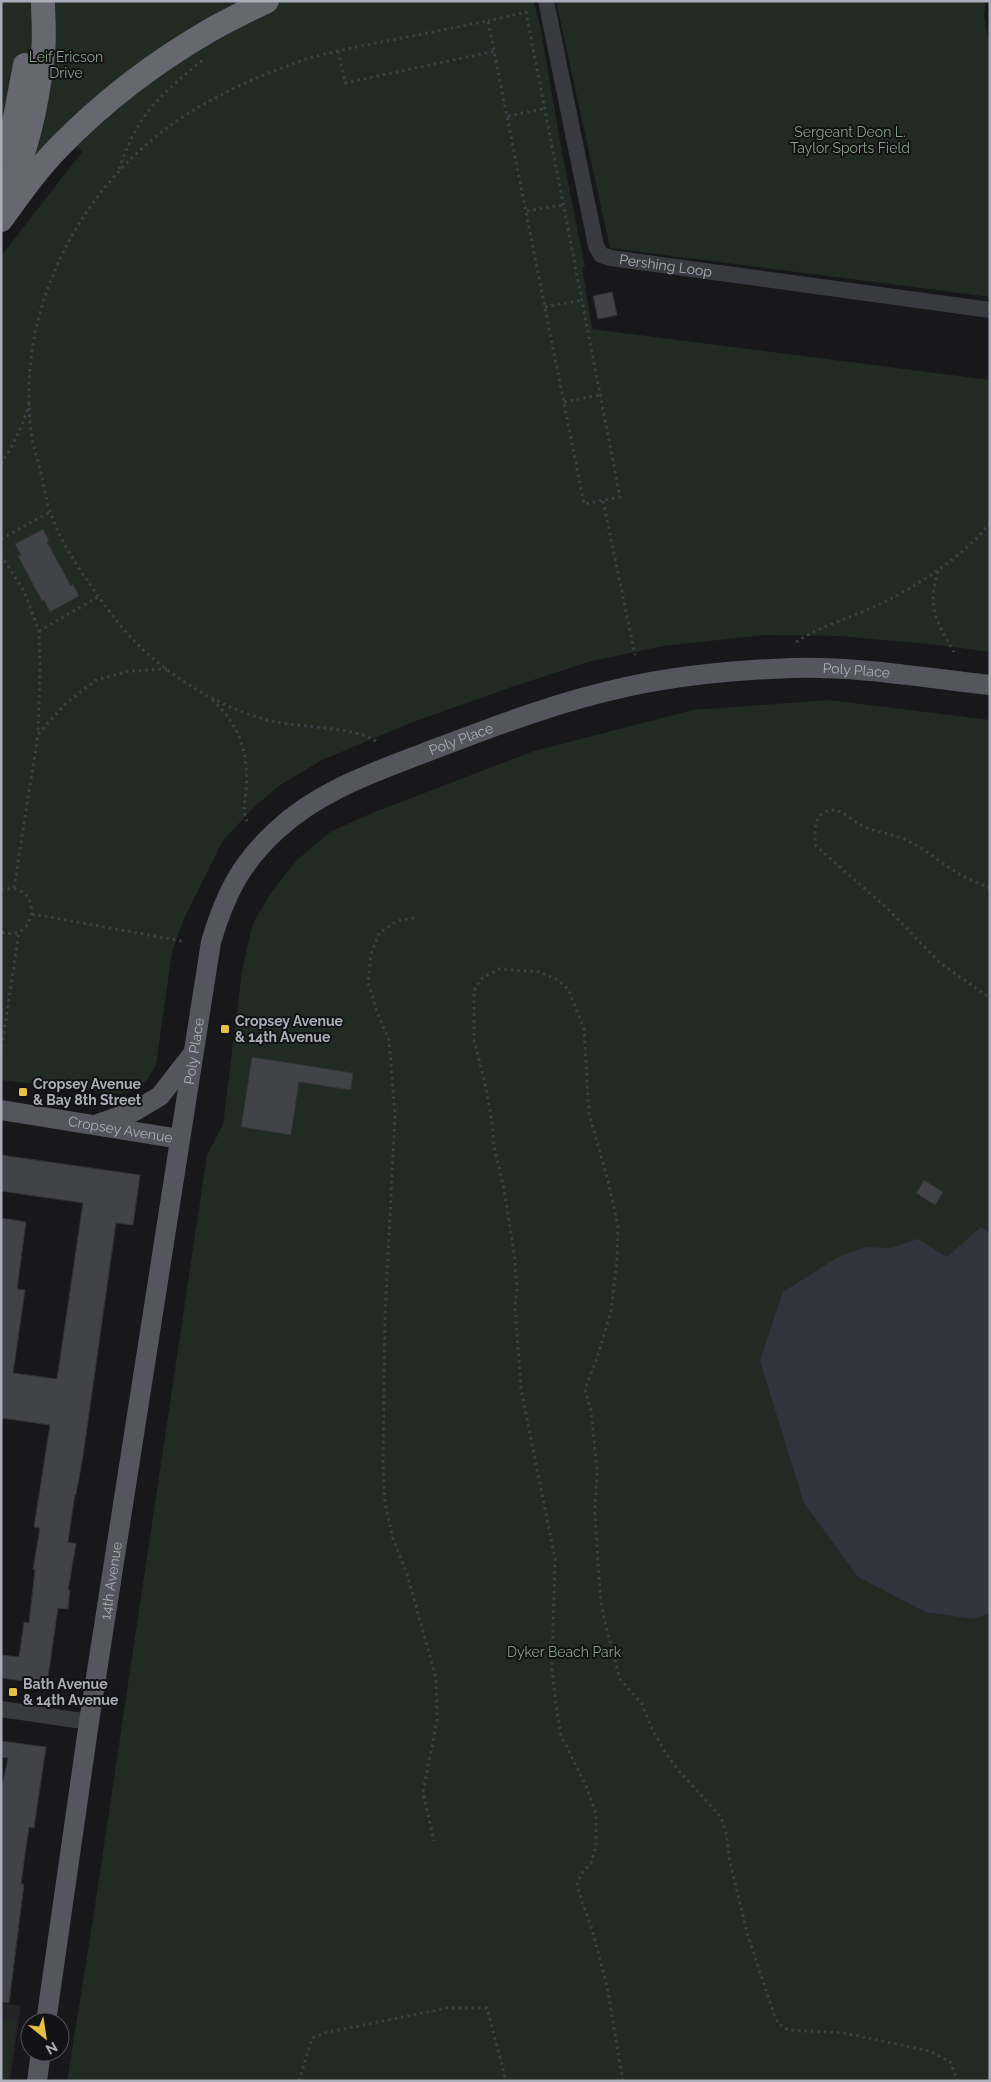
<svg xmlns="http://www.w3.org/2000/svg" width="991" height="2082" font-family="Raleway,sans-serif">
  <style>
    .built { fill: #242427 }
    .green { fill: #222a24 }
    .water { fill: #2f353d }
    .building { fill: #424347; stroke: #333236 }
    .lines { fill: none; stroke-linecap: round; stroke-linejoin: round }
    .path { stroke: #3f4046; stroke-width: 3; stroke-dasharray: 2.5 4; stroke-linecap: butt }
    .minor { stroke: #393a3f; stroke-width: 16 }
    .major { stroke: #55565d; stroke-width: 20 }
    .highway { stroke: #66676f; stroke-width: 24 }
    .poi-dot { fill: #e6c044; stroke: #131315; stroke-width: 2 }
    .labels { text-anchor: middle; stroke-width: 4; stroke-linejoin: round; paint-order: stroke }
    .park-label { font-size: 14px; fill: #84a289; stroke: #131315 }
    .street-label { font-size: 14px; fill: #abaeb9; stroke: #131315 }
    .poi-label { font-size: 14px; font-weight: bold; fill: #abaeb9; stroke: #131315; text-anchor: start }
  </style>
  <rect width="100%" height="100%" fill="#18181a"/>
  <path class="built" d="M 1,2003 L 21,2006 L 10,2081 L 1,2081 Z"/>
  <g class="green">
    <path d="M 1,1 L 534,1 L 542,36 L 561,147 L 585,267 L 582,267 L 592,329 L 990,380 L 990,652 L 938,645 L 841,636 L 765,635 L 663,646 L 588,662 L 503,690 L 413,722 L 322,760 L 280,785 L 253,808 L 222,842 L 184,919 L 172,952 L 156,1065 L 145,1082 L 129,1092 L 120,1094 L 1,1080 L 1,256 L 82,152 L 75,145 L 64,156 L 1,235 Z"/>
    <path d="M 556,1 L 986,1 L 984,16 L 990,47 L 990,297 L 610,248 Z"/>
    <path d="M 829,700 L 990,720 L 990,2081 L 67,2081 L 93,1919 L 207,1155 L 223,1125 L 242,971 L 253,923 L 273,890 L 296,861 L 330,832 L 372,813 L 534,751 L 693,710 Z"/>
    <path d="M 1,2019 L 17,2021 L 8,2081 L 1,2081 Z"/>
  </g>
  <path class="water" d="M 981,1227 L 990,1234 L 990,1613 L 973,1619 L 926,1612 L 858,1577 L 804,1503 L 760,1361 L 783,1292 L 835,1259 L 864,1247 L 891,1248 L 918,1239 L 947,1257 Z"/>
  <g class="building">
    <path d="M 612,292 L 617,315 L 598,319 L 593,296 Z"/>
    <path d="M 43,529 L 49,540 L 47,542 L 71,586 L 73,584 L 79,596 L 50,612 L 44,600 L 42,601 L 18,556 L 21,555 L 15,544 Z"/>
    <path d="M 252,1057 L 353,1073 L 351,1090 L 299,1082 L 291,1135 L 241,1127 Z"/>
    <path d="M 1,1155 L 140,1175 L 133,1225 L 116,1223 L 83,1456 L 76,1494 L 75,1494 L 68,1542 L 76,1544 L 68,1590 L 70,1590 L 68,1609 L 58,1608 L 47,1684 L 1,1678 L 1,1655 L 19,1657 L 24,1622 L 29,1623 L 35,1570 L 33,1569 L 40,1528 L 34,1527 L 50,1425 L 1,1418 L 1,1218 L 26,1222 L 17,1289 L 25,1290 L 13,1373 L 57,1379 L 83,1203 L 1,1191 Z"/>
    <path d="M 924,1180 L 943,1192 L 935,1205 L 916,1193 Z"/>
    <path d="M 1,1741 L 46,1747 L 34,1828 L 29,1827 L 24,1862 L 21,1884 L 24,1884 L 9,2003 L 1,2002 L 1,1791 L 8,1758 L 1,1757 Z"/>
  </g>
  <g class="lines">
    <g class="path">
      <path d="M 338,51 L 345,83 L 495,51"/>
      <path d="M 508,116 L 544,109"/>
      <path d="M 119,169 C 125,152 132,135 142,120 C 158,96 182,77 204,59"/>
      <path d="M 527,211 L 563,205"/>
      <path d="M 545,307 L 582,300"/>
      <path d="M 564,402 L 600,395"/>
      <path d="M 1,464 C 14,444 23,426 29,403"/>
      <path d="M 603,501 L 635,655"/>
      <path d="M 1,539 L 50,512"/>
      <path d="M 1,555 L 24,591 L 39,631 L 40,672 L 38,733"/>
      <path d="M 938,571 C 927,609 936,620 954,652"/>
      <path d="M 39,631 L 98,597"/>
      <path d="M 796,642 C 820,626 850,618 876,606 C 915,588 963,557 990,523"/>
      <path d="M 212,700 C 240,724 249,755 246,791 C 245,802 242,811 247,821"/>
      <path d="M 376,741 C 358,728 301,727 276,722 C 230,712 185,686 150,656 C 127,636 109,612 92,587 C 76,565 60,540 51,514 C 46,501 44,486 41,473 C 38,460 33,446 31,432 C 15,300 88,170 202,105 C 231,89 263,74 295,63 C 321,53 349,49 376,43 C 414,36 451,28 488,21 L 584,504 L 620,497 L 526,12 L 488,21"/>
      <path d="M 14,888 L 38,734 L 65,704 L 96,680 L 130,671 L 167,669"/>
      <path d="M 990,888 C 980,884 970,880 961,875 C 944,865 928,851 910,842 C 893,833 875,833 859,824 C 848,818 839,805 825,812 C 813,817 814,836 816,846 L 888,909 L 940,963 L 990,998"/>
      <path d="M 1,890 C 44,879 39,945 1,932"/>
      <path d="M 32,914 L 182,941"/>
      <path d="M 414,918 L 397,921 L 379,933 L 371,954 L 368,982 L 377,1012 L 389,1040 L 395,1115 L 385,1316 L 383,1464 L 385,1503 L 393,1539 L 407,1574 L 436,1678 L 437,1720 L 423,1792 L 434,1841"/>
      <path d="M 1,1053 L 19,931"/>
      <path d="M 299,2081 L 312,2038 L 324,2033 L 447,2008 L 487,2008 L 506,2081"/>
      <path d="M 623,2081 L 607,1986 L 593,1933 L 577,1886 L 581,1874 L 591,1863 L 596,1845 L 596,1814 L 586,1786 L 561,1735 L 556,1705 L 552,1669 L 555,1559 L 521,1389 L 515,1306 L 517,1288 L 514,1253 L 504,1189 L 494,1147 L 492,1122 L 485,1083 L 474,1040 L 474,991 L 481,979 L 499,969 L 539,972 L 558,980 L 568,989 L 584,1029 L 589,1113 L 609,1185 L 618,1227 L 617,1260 L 611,1311 L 597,1358 L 585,1389 L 591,1411 L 597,1469 L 595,1513 L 600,1594 L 604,1619 L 620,1679 L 642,1704 L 651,1727 L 666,1754 L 680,1772 L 721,1817 L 726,1833 L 730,1862 L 748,1936 L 775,2017 L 779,2024 L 788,2030 L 844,2033 L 930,2051 L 950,2062 L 958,2081"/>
    </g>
    <g class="minor">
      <path id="s1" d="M 546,1 L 596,246 L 601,255 L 611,258 L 990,310"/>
      <path d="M 1,1709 L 89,1722"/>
    </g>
    <g class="major">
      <path id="s2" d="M 1,1110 L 180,1139"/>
      <path d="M 98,1124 L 135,1111 L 160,1096 L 192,1055"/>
      <path id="s3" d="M 46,2022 L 89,1722 L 211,942 C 225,895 240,864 277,830 C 319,791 372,773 424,753 C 490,728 556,702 626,687 C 680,675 737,670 792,668 C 857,666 926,678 990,685"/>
      <path d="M 37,2081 L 41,2052"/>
    </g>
    <g class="highway">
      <path d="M 1,167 L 12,133 L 25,65"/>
      <path d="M 4,201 C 27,154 38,103 43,52 C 45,35 43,18 43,1"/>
      <path d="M 1,220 C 19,195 38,168 60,146 C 103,102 154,63 207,32 C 226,21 247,11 267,1"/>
    </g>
  </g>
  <g class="poi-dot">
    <rect x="220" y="1024" width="10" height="10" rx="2.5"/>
    <rect x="18" y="1087" width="10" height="10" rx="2.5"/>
    <rect x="8" y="1687" width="10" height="10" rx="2.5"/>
  </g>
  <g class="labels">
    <g class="park-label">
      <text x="66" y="62">Leif Ericson<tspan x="66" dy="16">Drive</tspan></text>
      <text x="850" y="137">Sergeant Deon L.<tspan x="850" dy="16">Taylor Sports Field</tspan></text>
      <text x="564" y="1657">Dyker Beach Park</text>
    </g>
    <g class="street-label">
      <text dy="5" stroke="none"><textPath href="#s1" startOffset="326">Pershing Loop</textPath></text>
      <text dy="5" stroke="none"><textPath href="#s3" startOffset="1836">Poly Place</textPath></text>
      <text dy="5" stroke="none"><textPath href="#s3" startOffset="1431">Poly Place</textPath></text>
      <text dy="5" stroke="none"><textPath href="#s3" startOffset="982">Poly Place</textPath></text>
      <text dy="5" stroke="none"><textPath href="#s2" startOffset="121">Cropsey Avenue</textPath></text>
      <text dy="5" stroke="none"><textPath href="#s3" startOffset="446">14th Avenue</textPath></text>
    </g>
    <g class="poi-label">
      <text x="235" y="1026">Cropsey Avenue<tspan x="235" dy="16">&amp; 14th Avenue</tspan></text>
      <text x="33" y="1089">Cropsey Avenue<tspan x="33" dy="16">&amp; Bay 8th Street</tspan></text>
      <text x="23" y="1689">Bath Avenue<tspan x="23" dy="16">&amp; 14th Avenue</tspan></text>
    </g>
  </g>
  <rect width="991" height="2082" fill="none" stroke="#abaeb9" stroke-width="5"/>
  <g transform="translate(45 2037) rotate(150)"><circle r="24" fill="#131315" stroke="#505157"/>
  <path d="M0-4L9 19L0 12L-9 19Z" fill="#e6c044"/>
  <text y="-8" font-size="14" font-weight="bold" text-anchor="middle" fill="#abaeb9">N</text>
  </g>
</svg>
